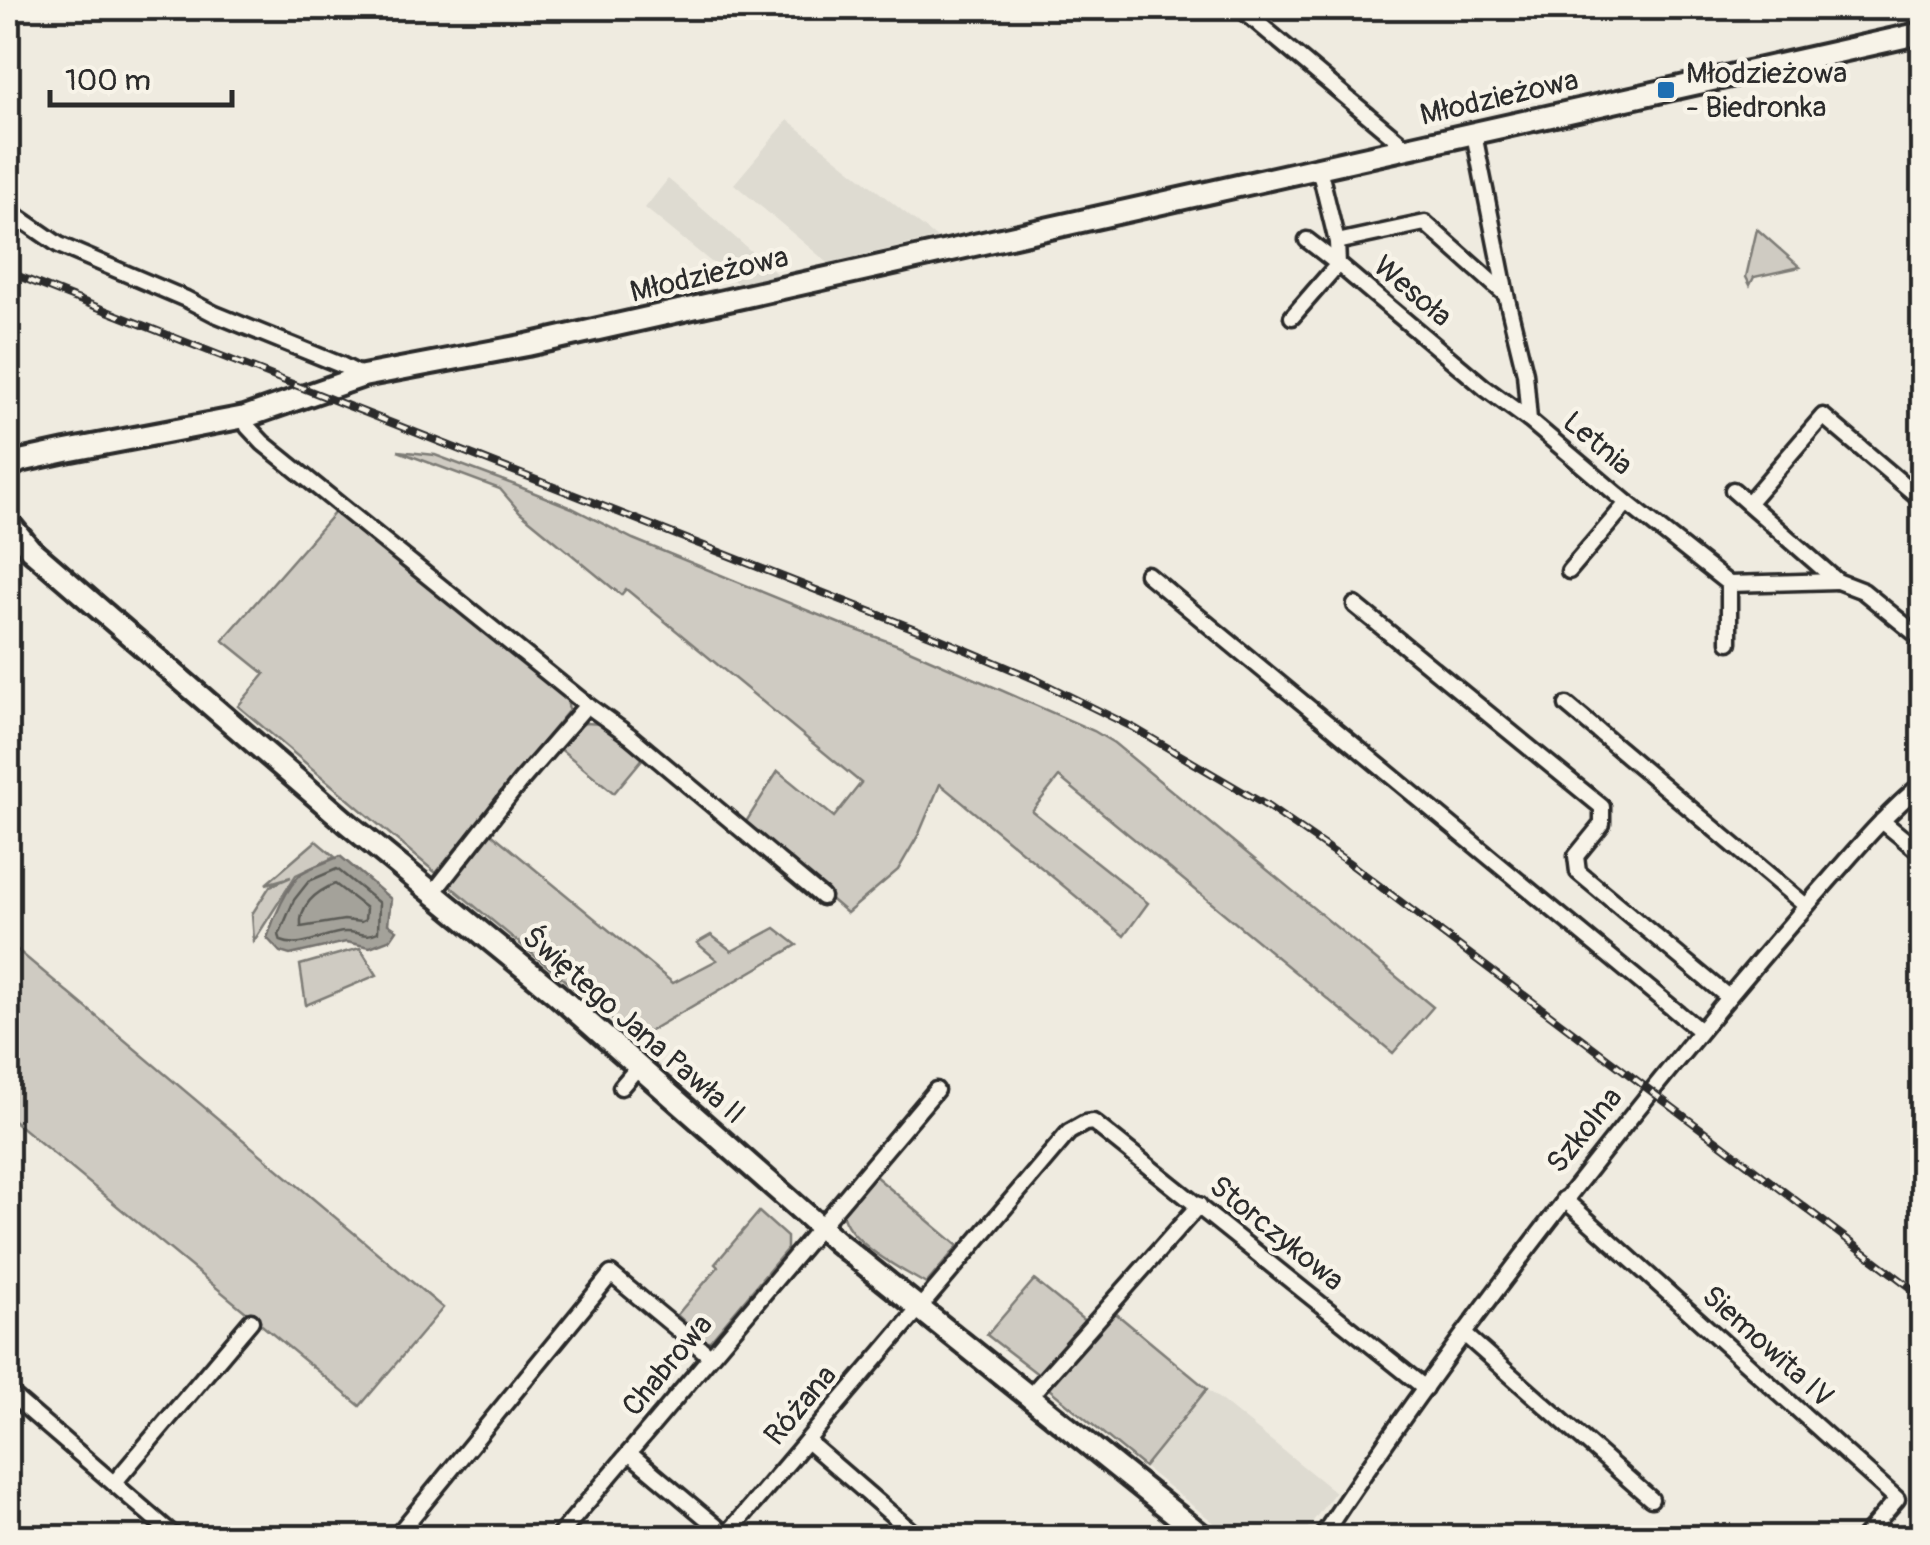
<svg xmlns="http://www.w3.org/2000/svg" width="1930" height="1545" font-family="Pangolin,sans-serif">
  <style>
    .built { fill: #dedbd1 }
    .green { fill: #cfcbc2; stroke: #7d7b76; stroke-width: 2.5 }
    .water { fill: #a4a29a; stroke: #74726e; stroke-width: 2.5 }
    .lines { fill: none; stroke-linecap: round; stroke-linejoin: round }
    .shore { stroke: #5b5b57; stroke-width: 2.5 }
    .street-casing { stroke: #2b2b2b; stroke-width: 21 }
    .secondary-casing { stroke: #2b2b2b; stroke-width: 28 }
    .street { stroke: #f7f3e8; stroke-width: 14 }
    .secondary { stroke: #f7f3e8; stroke-width: 20 }
    .rail-casing { stroke: #2b2b2b; stroke-width: 8 }
    .rail { stroke: #f7f3e8; stroke-width: 4; stroke-dasharray: 11; stroke-linecap: butt }
    .poi-dot { fill: #1f6fb2; stroke: #f7f3e8; stroke-width: 4 }
    .labels { text-anchor: middle; stroke-width: 9; stroke-linejoin: round; paint-order: stroke }
    .poi-label { font-size: 30px; fill: #2b2b2b; stroke: #f7f3e8; text-anchor: start }
    .street-label { font-size: 30px; fill: #2b2b2b; stroke: #f7f3e8 }
  </style>
  <rect width="100%" height="100%" fill="#efebe0"/>
  <filter id="ink" filterUnits="userSpaceOnUse"><feTurbulence type="fractalNoise" baseFrequency=".01" numOctaves="2"/><feDisplacementMap in="SourceGraphic" scale="20" xChannelSelector="R" yChannelSelector="G"/><feConvolveMatrix kernelMatrix="1 2 1 2 8 2 1 2 1" color-interpolation-filters="sRGB"/></filter>
  <g filter="url(#ink)">
    <g class="built">
      <path d="M 788,120 L 937,238 L 828,263 L 734,184 Z"/>
      <path d="M 668,179 L 674,184 L 778,275 L 738,284 L 645,208 Z"/>
      <path d="M 1207,1389 L 1335,1492 L 1301,1537 L 1232,1537 L 1144,1467 Z"/>
    </g>
    <g class="green">
      <path d="M 1757,229 L 1800,267 L 1754,277 L 1750,285 L 1746,277 Z"/>
      <path d="M 398,451 L 435,455 L 515,485 L 572,508 L 633,539 L 843,625 L 898,645 L 1094,731 L 1114,743 L 1433,1007 L 1393,1053 L 1059,777 L 1032,811 L 1148,903 L 1124,936 L 940,784 L 919,834 L 898,870 L 847,913 L 744,825 L 778,771 L 834,817 L 861,783 L 626,589 L 621,595 L 520,512 L 500,489 Z"/>
      <path d="M 336,511 L 567,699 L 569,710 L 436,873 L 238,706 L 265,674 L 223,640 Z"/>
      <path d="M 585,723 L 603,724 L 644,757 L 614,793 L 558,747 L 570,732 Z"/>
      <path d="M 490,832 L 673,983 L 717,960 L 697,943 L 711,935 L 732,951 L 775,928 L 797,945 L 636,1039 L 449,885 Z"/>
      <path d="M 316,841 L 335,857 L 296,875 L 254,941 L 252,914 L 270,886 L 291,877 L 266,884 Z"/>
      <path d="M 8,942 L 443,1308 L 360,1406 L 8,1116 Z"/>
      <path d="M 360,948 L 377,975 L 306,1005 L 300,965 Z"/>
      <path d="M 874,1175 L 958,1246 L 926,1284 C 901,1269 847,1242 842,1212 Z"/>
      <path d="M 759,1212 L 787,1237 L 787,1249 L 710,1341 L 706,1341 L 677,1315 L 718,1267 L 715,1264 Z"/>
      <path d="M 1034,1280 L 1086,1322 L 1039,1375 L 987,1335 Z"/>
      <path d="M 1113,1311 L 1207,1389 L 1144,1467 L 1049,1389 L 1055,1377 Z"/>
    </g>
    <path class="water" d="M 340,856 L 391,899 L 388,924 L 397,930 L 391,939 L 370,947 L 346,942 L 290,955 L 280,952 L 267,938 C 273,919 287,886 302,873 C 312,866 329,862 340,856 Z"/>
    <g class="lines">
      <g class="shore">
        <path d="M 337,869 L 379,903 L 378,932 C 366,938 359,932 346,932 C 325,932 302,950 281,941 L 279,935 L 294,900 L 309,881 Z"/>
        <path d="M 335,884 L 366,908 L 365,920 L 361,922 L 344,920 L 301,927 C 299,906 315,892 335,884 Z"/>
      </g>
      <defs>
        <g id="street">
          <path d="M 1240,8 L 1407,148"/>
          <path d="M 1474,134 L 1506,295 L 1525,373 L 1529,420 L 1627,503 L 1729,584 L 1837,581"/>
          <path d="M 1319,168 L 1337,242 L 1338,264 L 1485,388 L 1529,420"/>
          <path d="M 8,210 L 59,245 L 186,299 L 215,314 L 341,365 L 363,376"/>
          <path d="M 1337,242 L 1425,223 L 1506,295"/>
          <path d="M 1292,317 L 1338,264 L 1307,240"/>
          <path d="M 245,417 L 248,427 L 263,443 L 587,705 L 630,736 L 822,897"/>
          <path d="M 1733,490 L 1837,581 L 1863,591 L 1922,639"/>
          <path d="M 1749,502 L 1823,416 L 1922,500"/>
          <path d="M 1569,571 L 1627,503"/>
          <path d="M 1147,574 L 1700,1031"/>
          <path d="M 1355,605 L 1602,807 L 1602,824 L 1576,856 L 1578,872 L 1728,997"/>
          <path d="M 1729,642 L 1729,584"/>
          <path d="M 1567,705 L 1806,906"/>
          <path d="M 1882,821 L 1922,854"/>
          <path d="M 433,893 L 520,782 L 587,705"/>
          <path d="M 621,1087 L 638,1067"/>
          <path d="M 1564,1199 L 1897,1499 L 1863,1538"/>
          <path d="M 1464,1334 L 1651,1499"/>
          <path d="M 8,1392 L 177,1538"/>
          <path d="M 1029,1397 L 1199,1205"/>
          <path d="M 807,1441 L 919,1538"/>
          <path d="M 629,1453 L 730,1538"/>
          <path d="M 114,1483 L 251,1321"/>
          <path d="M 395,1538 L 611,1274 L 710,1356"/>
          <path d="M 557,1538 L 936,1090"/>
          <path d="M 724,1538 L 1069,1132 L 1085,1123 L 1093,1122 L 1425,1388"/>
          <path d="M 1321,1538 C 1438,1360 1569,1191 1704,1027 C 1742,980 1782,934 1822,888 C 1854,852 1885,814 1922,784"/>
        </g>
        <g id="secondary">
          <path d="M 8,468 L 20,461 L 66,451 L 245,417 L 363,376 L 527,345 L 1922,33"/>
          <path d="M 8,522 L 30,549 L 347,823 L 555,993 L 837,1242 L 1205,1538"/>
        </g>
      </defs>
      <use href="#street" class="street-casing"/>
      <use href="#secondary" class="secondary-casing"/>
      <use href="#street" class="street"/>
      <use href="#secondary" class="secondary"/>
      <defs>
        <path id="rail" d="M 8,272 L 938,638 L 1037,680 L 1134,728 L 1267,806 L 1348,862 L 1922,1296"/>
      </defs>
      <use href="#rail" class="rail-casing"/>
      <use href="#rail" class="rail"/>
    </g>
  </g>
  <rect class="poi-dot" x="1656" y="80" width="20" height="20" rx="5"/>
  <g class="labels">
    <g class="poi-label">
      <text x="1686" y="83">Młodzieżowa<tspan x="1686" dy="34">- Biedronka</tspan></text>
    </g>
    <g class="street-label">
      <text transform="translate(1499 97) rotate(-13)" y="10">Młodzieżowa</text>
      <text transform="translate(709 274) rotate(-13)" y="10">Młodzieżowa</text>
      <text transform="translate(1413 291) rotate(40)" y="10">Wesoła</text>
      <text transform="translate(1598 443) rotate(40)" y="10">Letnia</text>
      <text transform="translate(634 1025) rotate(41)" y="10">Świętego Jana Pawła II</text>
      <text transform="translate(1584 1130) rotate(-51)" y="10">Szkolna</text>
      <text transform="translate(1277 1233) rotate(39)" y="10">Storczykowa</text>
      <text transform="translate(1768 1346) rotate(42)" y="10">Siemowita IV</text>
      <text transform="translate(667 1365) rotate(-50)" y="10">Chabrowa</text>
      <text transform="translate(800 1405) rotate(-50)" y="10">Różana</text>
    </g>
  </g>
  <rect width="1930" height="1545" fill="none" stroke="#f7f3e8" stroke-width="40"/>
  <rect x="20" y="20" width="1890" height="1505" fill="none" stroke="#2b2b2b" stroke-width="4" filter="url(#ink)"/>
  <path d="M50 90v15h182v-15" fill="none" stroke="#2b2b2b" stroke-width="5"/>
  <text x="65" y="90" font-size="30" fill="#2b2b2b" stroke="#f7f3e8" stroke-width="8" paint-order="stroke">100 m</text>
</svg>
